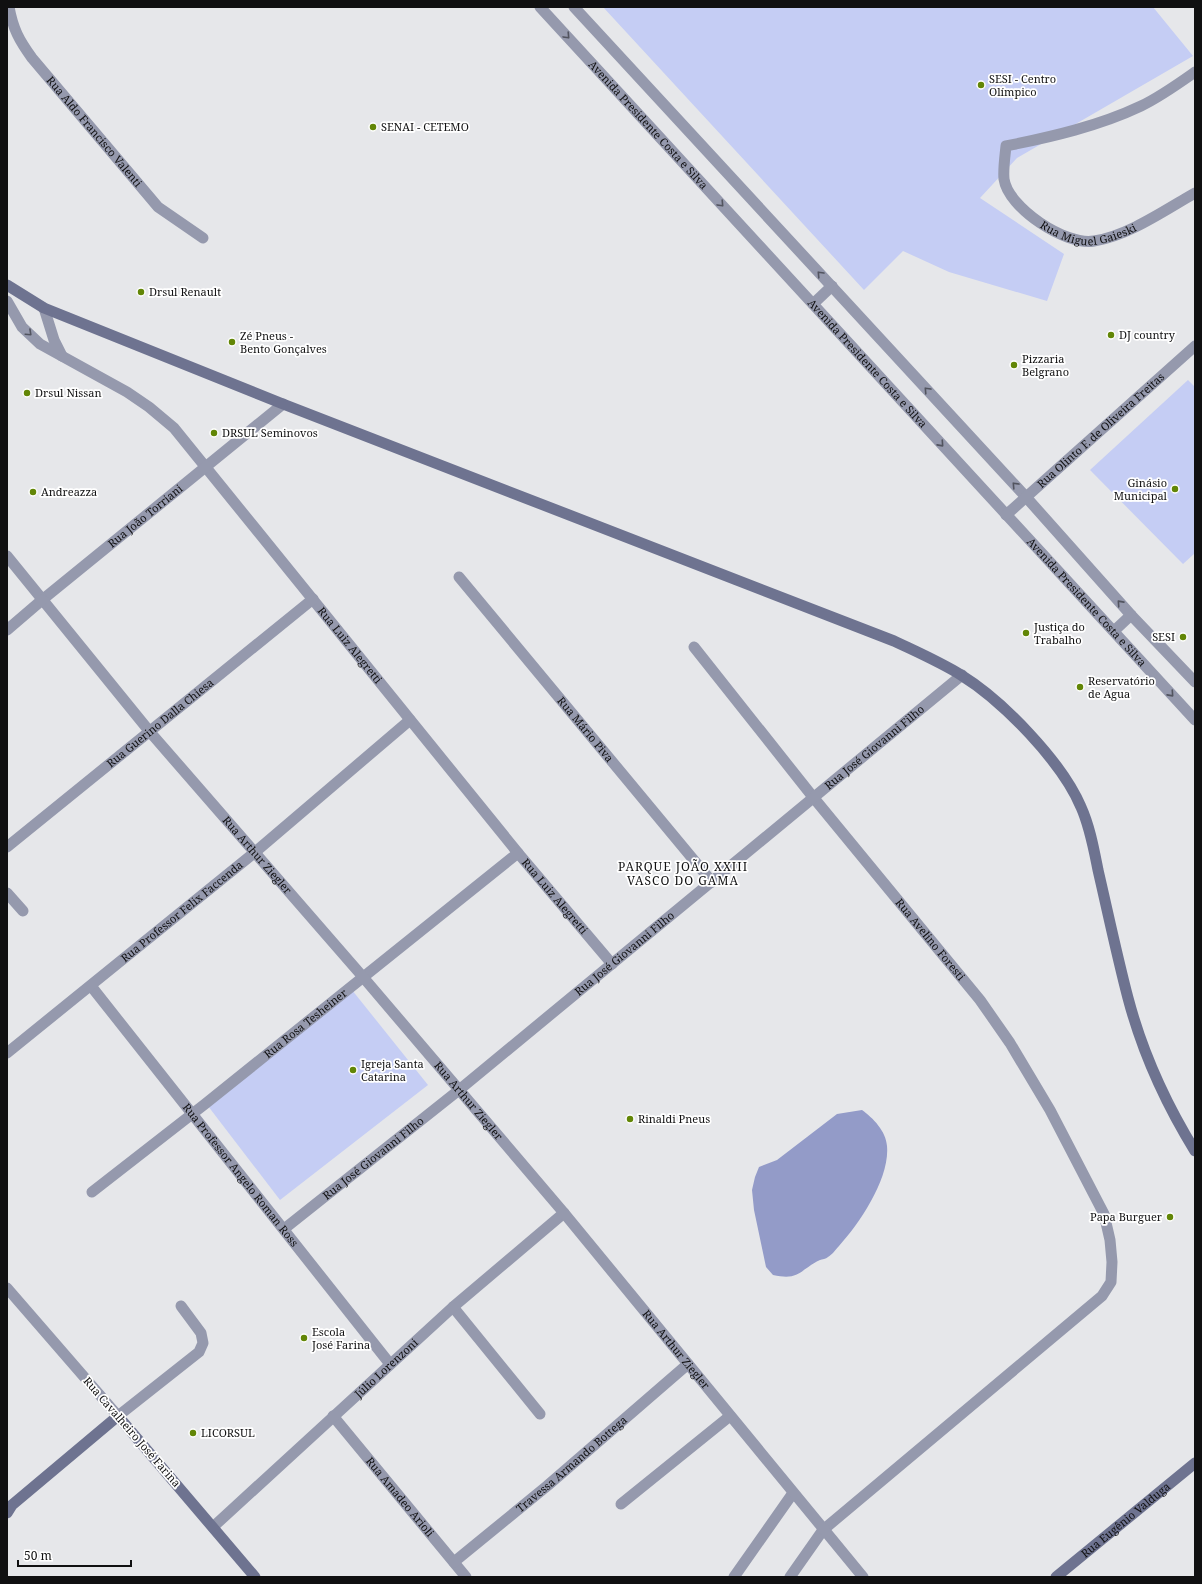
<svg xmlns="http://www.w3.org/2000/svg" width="1202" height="1584" font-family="'Noto Serif',serif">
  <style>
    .green { fill: #c5cdf4 }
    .water { fill: #939bc8 }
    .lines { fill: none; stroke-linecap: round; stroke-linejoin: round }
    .minor { stroke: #9599ad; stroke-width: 11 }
    .tertiary { stroke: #9599ad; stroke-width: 11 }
    .secondary { stroke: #6e7390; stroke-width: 11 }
    .oneway { stroke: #52545f }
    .poi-dot { fill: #628606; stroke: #fff; stroke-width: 1.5 }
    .labels { text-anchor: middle; stroke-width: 3.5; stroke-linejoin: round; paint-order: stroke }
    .poi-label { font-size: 11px; fill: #101011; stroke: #fff; text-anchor: start }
    .street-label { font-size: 11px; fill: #101011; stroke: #fff }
    .neighbourhood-label { font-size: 12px; letter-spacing: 1px; fill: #101011; stroke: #fff }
  </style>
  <rect width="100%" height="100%" fill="#e6e7ea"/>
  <g class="green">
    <path d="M 603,7 L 1153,7 L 1193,56 L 1017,158 L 980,198 L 1064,254 L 1047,301 L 949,272 L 903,251 L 864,290 Z"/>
    <path d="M 1188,380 L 1195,387 L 1195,553 L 1183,564 L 1090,470 Z"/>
    <path d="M 352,990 L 428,1085 L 280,1200 L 208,1106 Z"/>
  </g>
  <path class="water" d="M 862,1110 C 873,1118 886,1131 887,1146 C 890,1178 860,1223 839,1246 C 836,1249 832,1255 828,1257 C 826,1259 822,1259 820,1260 C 799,1270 800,1281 773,1275 L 766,1267 L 754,1210 L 752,1190 L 755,1177 L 759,1167 L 777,1160 L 837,1114 Z"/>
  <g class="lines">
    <g class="minor">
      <path id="s1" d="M 9,7 C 13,29 19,40 32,58 L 158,207 L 203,238"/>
      <path id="s2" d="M 540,7 L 1195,720"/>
      <path d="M 574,7 L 1026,497 L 1131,615 L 1195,682"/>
      <path id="s3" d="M 1195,72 C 1178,84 1160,97 1141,106 C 1099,126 1051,137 1006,146 C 1005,156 1003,169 1004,179 C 1008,208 1066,246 1094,241 C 1128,236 1165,210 1195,193"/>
      <path id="s4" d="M 7,301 L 22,327 L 40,344 L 127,392 L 149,407 L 174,428 L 518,853 L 612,964"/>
      <path d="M 813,304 L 832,286"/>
      <path d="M 44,308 L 54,340 L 62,356"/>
      <path id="s5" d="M 1006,515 L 1195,346"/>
      <path id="s6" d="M 459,577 L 712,882"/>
      <path id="s7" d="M 42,600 L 283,404"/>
      <path d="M 1114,631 L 1131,615"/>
      <path id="s8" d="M 694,647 L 813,797 L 980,1000 L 1010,1043 L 1050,1110 L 1104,1214 L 1110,1240 L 1112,1262 L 1111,1282 L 1102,1296 L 823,1530 L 790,1577"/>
      <path id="s9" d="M 7,847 L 313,599"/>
      <path d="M 7,893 L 23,911"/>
      <path id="s10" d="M 91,986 L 390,1364"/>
      <path id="s11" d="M 7,1053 L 254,853 L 410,720"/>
      <path id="s12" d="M 92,1192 L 205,1104 L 518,853"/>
      <path id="s13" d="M 284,1229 L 459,1090 L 962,675"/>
      <path d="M 453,1307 L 540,1414"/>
      <path d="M 118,1416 L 199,1352 L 203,1343 L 201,1333 L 181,1306"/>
      <path id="s14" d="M 333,1416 L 466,1577"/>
      <path d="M 621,1504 L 730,1416"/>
      <path id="s15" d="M 213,1527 L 453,1307 L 564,1213"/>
      <path id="s16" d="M 454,1562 L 547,1486 L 688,1364"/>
      <path d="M 734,1577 L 793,1493"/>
    </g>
    <g class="tertiary">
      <path id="s17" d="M 7,556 L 150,732 L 363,977 L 564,1213 L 863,1577"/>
      <path d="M 7,630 L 42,600"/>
      <path d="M 7,1288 L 118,1416"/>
    </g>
    <g class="secondary">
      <path d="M 7,285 L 44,308 L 283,404 L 894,641 C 917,652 940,662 961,675 C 1003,701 1062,762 1081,807 C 1090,827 1094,850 1098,870 C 1108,913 1117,956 1128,998 C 1142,1051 1166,1104 1195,1151"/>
      <path d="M 7,1513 L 12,1505 L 118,1416 L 255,1577"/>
      <path id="s18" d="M 1056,1577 L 1195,1463"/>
    </g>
  </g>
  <defs><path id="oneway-chevron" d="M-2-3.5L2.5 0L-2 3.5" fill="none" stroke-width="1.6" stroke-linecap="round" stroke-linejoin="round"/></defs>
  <g class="oneway">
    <use href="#oneway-chevron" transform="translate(567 36) rotate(47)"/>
    <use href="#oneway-chevron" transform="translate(721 204) rotate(47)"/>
    <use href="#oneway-chevron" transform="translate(820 274) rotate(-133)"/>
    <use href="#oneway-chevron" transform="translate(29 333) rotate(43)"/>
    <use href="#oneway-chevron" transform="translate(927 390) rotate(-133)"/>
    <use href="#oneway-chevron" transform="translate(941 444) rotate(48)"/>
    <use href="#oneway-chevron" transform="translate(1015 485) rotate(-133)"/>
    <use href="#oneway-chevron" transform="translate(1120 603) rotate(-132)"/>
    <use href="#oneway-chevron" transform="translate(1171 694) rotate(48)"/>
  </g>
  <g class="poi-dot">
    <circle cx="981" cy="85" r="4"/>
    <circle cx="373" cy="127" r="4"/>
    <circle cx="141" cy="292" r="4"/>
    <circle cx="1111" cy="335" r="4"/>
    <circle cx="232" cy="342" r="4"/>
    <circle cx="1014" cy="365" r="4"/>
    <circle cx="27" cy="393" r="4"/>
    <circle cx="214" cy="433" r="4"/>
    <circle cx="1175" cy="489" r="4"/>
    <circle cx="33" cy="492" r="4"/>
    <circle cx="1026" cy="633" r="4"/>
    <circle cx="1183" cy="637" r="4"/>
    <circle cx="1080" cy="687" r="4"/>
    <circle cx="353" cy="1070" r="4"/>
    <circle cx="630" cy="1119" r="4"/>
    <circle cx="1170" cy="1217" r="4"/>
    <circle cx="304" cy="1338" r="4"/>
    <circle cx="193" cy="1433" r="4"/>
  </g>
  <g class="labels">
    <g class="poi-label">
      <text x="989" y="83">SESI - Centro<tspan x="989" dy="13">Olímpico</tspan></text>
      <text x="381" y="131">SENAI - CETEMO</text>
      <text x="149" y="296">Drsul Renault</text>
      <text x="1119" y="339">DJ country</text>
      <text x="240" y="340">Zé Pneus -<tspan x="240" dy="13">Bento Gonçalves</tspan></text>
      <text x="1022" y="363">Pizzaria<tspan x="1022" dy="13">Belgrano</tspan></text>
      <text x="35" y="397">Drsul Nissan</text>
      <text x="222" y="437">DRSUL Seminovos</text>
      <text x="1167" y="487" text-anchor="end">Ginásio<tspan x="1167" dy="13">Municipal</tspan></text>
      <text x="41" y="496">Andreazza</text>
      <text x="1034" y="631">Justiça do<tspan x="1034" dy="13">Trabalho</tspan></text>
      <text x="1175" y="641" text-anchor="end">SESI</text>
      <text x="1088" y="685">Reservatório<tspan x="1088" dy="13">de Agua</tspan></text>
      <text x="361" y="1068">Igreja Santa<tspan x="361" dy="13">Catarina</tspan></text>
      <text x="638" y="1123">Rinaldi Pneus</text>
      <text x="1162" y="1221" text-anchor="end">Papa Burguer</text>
      <text x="312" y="1336">Escola<tspan x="312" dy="13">José Farina</tspan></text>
      <text x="201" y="1437">LICORSUL</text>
    </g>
    <g class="street-label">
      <text dy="4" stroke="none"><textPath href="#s2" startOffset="160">Avenida Presidente Costa e Silva</textPath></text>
      <text dy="4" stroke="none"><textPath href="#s1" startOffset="153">Rua Aldo Francisco Valenti</textPath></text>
      <text dy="4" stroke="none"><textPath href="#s3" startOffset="348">Rua Miguel Gaieski</textPath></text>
      <text dy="4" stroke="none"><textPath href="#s2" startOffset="484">Avenida Presidente Costa e Silva</textPath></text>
      <text dy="4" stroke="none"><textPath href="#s5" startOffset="127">Rua Olinto F. de Oliveira Freitas</textPath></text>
      <text dy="4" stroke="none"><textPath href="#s7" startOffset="133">Rua João Torriani</textPath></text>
      <text dy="4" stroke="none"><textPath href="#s2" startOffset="808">Avenida Presidente Costa e Silva</textPath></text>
      <text dy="4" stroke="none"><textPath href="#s4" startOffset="493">Rua Luiz Alegretti</textPath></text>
      <text dy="4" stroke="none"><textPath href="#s9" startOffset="197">Rua Guerino Dalla Chiesa</textPath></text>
      <text dy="4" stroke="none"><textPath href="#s6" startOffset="198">Rua Mário Piva</textPath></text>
      <text dy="4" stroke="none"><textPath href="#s13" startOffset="762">Rua José Giovanni Filho</textPath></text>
      <text dy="4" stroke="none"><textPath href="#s17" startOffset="390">Rua Arthur Ziegler</textPath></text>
      <text dy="4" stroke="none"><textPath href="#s4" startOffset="817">Rua Luiz Alegretti</textPath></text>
      <text dy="4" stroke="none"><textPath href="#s11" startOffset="225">Rua Professor Felix Faccenda</textPath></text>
      <text dy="4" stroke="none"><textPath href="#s8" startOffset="376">Rua Avelino Foresti</textPath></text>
      <text dy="4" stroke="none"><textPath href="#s13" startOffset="438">Rua José Giovanni Filho</textPath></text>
      <text dy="4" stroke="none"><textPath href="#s12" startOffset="272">Rua Rosa Tesheiner</textPath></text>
      <text dy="4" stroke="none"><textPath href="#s17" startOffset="714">Rua Arthur Ziegler</textPath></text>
      <text dy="4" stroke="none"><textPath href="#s13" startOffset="114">Rua José Giovanni Filho</textPath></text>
      <text dy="4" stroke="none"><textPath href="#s10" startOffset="241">Rua Professor Angelo Roman Ross</textPath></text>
      <text dy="4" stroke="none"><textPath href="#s17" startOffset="1038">Rua Arthur Ziegler</textPath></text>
      <text dy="4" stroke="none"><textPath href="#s15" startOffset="235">Júlio Lorenzoni</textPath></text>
      <text transform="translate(132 1432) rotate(49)" y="4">Rua Cavalheiro José Farina</text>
      <text dy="4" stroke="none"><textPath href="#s16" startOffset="153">Travessa Armando Bottega</textPath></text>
      <text dy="4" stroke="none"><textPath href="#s14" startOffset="105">Rua Amadeo Arioli</textPath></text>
      <text dy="4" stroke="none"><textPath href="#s18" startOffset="90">Rua Eugênio Valduga</textPath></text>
    </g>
    <g class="neighbourhood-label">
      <text x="683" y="871">PARQUE JOÃO XXIII<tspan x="683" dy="14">VASCO DO GAMA</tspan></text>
    </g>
  </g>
  <rect width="1202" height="1584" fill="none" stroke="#101011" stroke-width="16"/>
  <path d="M18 1560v6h113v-6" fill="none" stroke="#101011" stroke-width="2"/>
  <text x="24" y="1560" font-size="12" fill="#101011" stroke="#ffffff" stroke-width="3" paint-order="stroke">50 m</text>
</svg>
